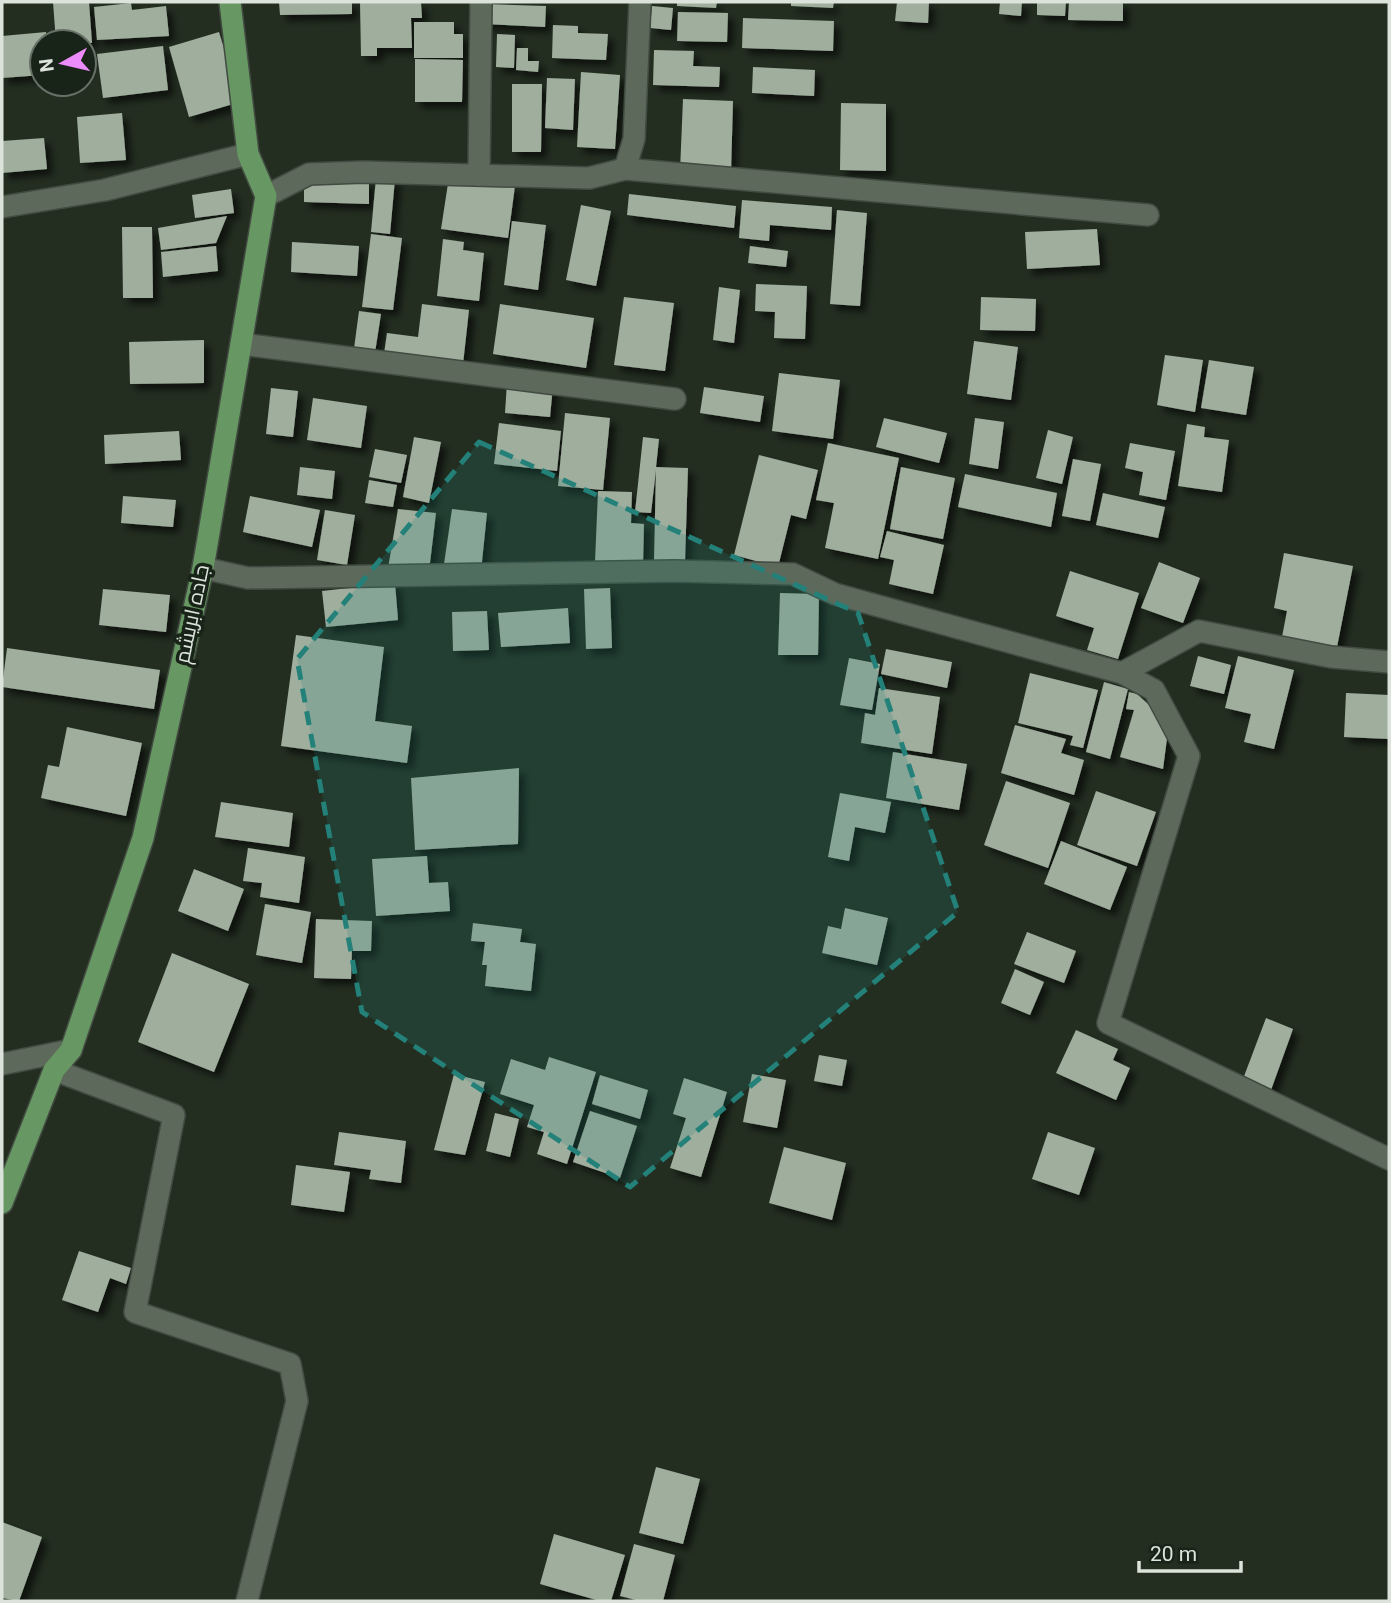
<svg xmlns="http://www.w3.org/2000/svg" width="1391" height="1603" font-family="Roboto,Cairo,sans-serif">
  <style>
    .building { fill: #a0ae9e; filter: url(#shadow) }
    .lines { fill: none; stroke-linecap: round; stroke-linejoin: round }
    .minor-casing { stroke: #424b41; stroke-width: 24 }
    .major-casing { stroke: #424b41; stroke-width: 24 }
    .minor { stroke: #5c695b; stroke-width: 21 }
    .major { stroke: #679762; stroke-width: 21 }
    .marked { fill: #238179; fill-opacity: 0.2; stroke: #238179; stroke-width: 5; stroke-dasharray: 14 9; stroke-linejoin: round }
    .labels { text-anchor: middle; stroke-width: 7; stroke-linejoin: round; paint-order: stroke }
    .street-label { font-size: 21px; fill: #dbe3da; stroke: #192418 }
  </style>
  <defs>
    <filter id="shadow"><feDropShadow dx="6" dy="6" stdDeviation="3.5" flood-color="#0009"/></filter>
  </defs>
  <rect width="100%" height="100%" fill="#232e21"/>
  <g class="building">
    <path d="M 53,2 L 89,2 L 92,43 L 56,42 Z"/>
    <path d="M 279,2 L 352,2 L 352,14 L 280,15 Z"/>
    <path d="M 360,2 L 421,2 L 422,18 L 411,18 L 412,48 L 377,48 L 377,56 L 361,56 Z"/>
    <path d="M 677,2 L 717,2 L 716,8 L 677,6 Z"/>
    <path d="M 791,2 L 834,2 L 833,8 L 791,6 Z"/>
    <path d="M 897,2 L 929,2 L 928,23 L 895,21 Z"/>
    <path d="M 1000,2 L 1022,2 L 1021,16 L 999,14 Z"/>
    <path d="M 1037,2 L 1066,2 L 1065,16 L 1037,15 Z"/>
    <path d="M 1069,2 L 1123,2 L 1123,21 L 1068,20 Z"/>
    <path d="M 131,3 L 132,10 L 166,6 L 169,36 L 97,40 L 94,7 Z"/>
    <path d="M 485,4 L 546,6 L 545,27 L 484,24 Z"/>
    <path d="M 652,6 L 673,8 L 671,30 L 650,28 Z"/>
    <path d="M 678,12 L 728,13 L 727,42 L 677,41 Z"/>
    <path d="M 743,18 L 834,21 L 833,51 L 742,48 Z"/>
    <path d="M 414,22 L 454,22 L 454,34 L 463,34 L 463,58 L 414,58 Z"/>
    <path d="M 553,25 L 578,26 L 578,33 L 608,34 L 606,60 L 552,58 Z"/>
    <path d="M 46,32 L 46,42 L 42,42 L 42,75 L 2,78 L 2,36 Z"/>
    <path d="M 219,32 L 240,102 L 189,117 L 169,47 Z"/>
    <path d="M 497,34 L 515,35 L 514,68 L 496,67 Z"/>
    <path d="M 163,46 L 168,90 L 103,98 L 97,54 Z"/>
    <path d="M 517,48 L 528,48 L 528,61 L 539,61 L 538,72 L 516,70 Z"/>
    <path d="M 654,50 L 694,51 L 693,66 L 720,67 L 719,87 L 653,85 Z"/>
    <path d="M 415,59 L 463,60 L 462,102 L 415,102 Z"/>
    <path d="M 753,67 L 815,70 L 814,96 L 752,93 Z"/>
    <path d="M 581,72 L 620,75 L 615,149 L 577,147 Z"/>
    <path d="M 547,78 L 575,79 L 573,130 L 545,128 Z"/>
    <path d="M 512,84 L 542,84 L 541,152 L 512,152 Z"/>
    <path d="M 683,99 L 733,101 L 731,173 L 680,171 Z"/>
    <path d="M 841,103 L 886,104 L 886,171 L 840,170 Z"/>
    <path d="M 122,113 L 126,160 L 80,163 L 77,117 Z"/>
    <path d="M 44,138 L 47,169 L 2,173 L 2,141 Z"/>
    <path d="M 449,177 L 515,186 L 508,238 L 441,229 Z"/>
    <path d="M 376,178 L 395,179 L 390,234 L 371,232 Z"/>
    <path d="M 304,180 L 369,182 L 369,204 L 304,202 Z"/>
    <path d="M 231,189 L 234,213 L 195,218 L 192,195 Z"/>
    <path d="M 629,194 L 736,206 L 734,228 L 627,215 Z"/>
    <path d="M 742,200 L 832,207 L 831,230 L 770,225 L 769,241 L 739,238 Z"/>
    <path d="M 581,205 L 611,211 L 596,286 L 566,280 Z"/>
    <path d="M 837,210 L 867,213 L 860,306 L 830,304 Z"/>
    <path d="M 227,216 L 216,243 L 161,250 L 158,228 Z"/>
    <path d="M 512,221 L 546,225 L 538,290 L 504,285 Z"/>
    <path d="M 122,227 L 152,227 L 153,298 L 123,298 Z"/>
    <path d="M 1097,229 L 1100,265 L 1027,269 L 1025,232 Z"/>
    <path d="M 371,234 L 402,238 L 393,310 L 362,307 Z"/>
    <path d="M 443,239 L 464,242 L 463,250 L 484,253 L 479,301 L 437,296 Z"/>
    <path d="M 292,242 L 359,246 L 357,276 L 291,272 Z"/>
    <path d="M 216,246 L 218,271 L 163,277 L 161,252 Z"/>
    <path d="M 750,246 L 788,251 L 786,267 L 748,263 Z"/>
    <path d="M 756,284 L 807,286 L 805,339 L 774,338 L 775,312 L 755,311 Z"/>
    <path d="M 719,287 L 740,290 L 734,343 L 713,340 Z"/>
    <path d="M 624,297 L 674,303 L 665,371 L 614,365 Z"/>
    <path d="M 981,297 L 1036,299 L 1035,331 L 980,330 Z"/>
    <path d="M 422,304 L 469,310 L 463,364 L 384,354 L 387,333 L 418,337 Z"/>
    <path d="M 500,304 L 594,318 L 586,368 L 493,354 Z"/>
    <path d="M 359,311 L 381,314 L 374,359 L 353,356 Z"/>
    <path d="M 204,340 L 204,383 L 130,384 L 129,342 Z"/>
    <path d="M 974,341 L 1018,347 L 1011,400 L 967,394 Z"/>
    <path d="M 1165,355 L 1203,360 L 1195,412 L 1157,405 Z"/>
    <path d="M 1209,360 L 1254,367 L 1246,415 L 1201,408 Z"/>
    <path d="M 779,373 L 840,380 L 833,439 L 772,431 Z"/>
    <path d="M 507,383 L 553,386 L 550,417 L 505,413 Z"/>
    <path d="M 704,387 L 764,396 L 760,422 L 700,413 Z"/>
    <path d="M 271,388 L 298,391 L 293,437 L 266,434 Z"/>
    <path d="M 313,398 L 367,406 L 361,448 L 307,440 Z"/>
    <path d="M 565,413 L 610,418 L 603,490 L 558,486 Z"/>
    <path d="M 884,418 L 947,433 L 939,463 L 876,447 Z"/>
    <path d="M 975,418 L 1004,422 L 998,469 L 969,464 Z"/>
    <path d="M 499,423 L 561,431 L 557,471 L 494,464 Z"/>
    <path d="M 1187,424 L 1205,427 L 1204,437 L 1229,440 L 1222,492 L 1178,486 Z"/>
    <path d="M 1048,430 L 1073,437 L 1062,484 L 1036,478 Z"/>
    <path d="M 179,431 L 181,460 L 105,464 L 104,435 Z"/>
    <path d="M 414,437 L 441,442 L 429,503 L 403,497 Z"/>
    <path d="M 643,437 L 659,439 L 656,467 L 688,468 L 685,561 L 654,560 L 656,470 L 651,513 L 635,512 Z"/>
    <path d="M 828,443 L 899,458 L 878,559 L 825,548 L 834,503 L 816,500 Z"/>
    <path d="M 1130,443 L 1175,451 L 1166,500 L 1139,495 L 1143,472 L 1125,468 Z"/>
    <path d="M 375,449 L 407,455 L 401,483 L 369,477 Z"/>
    <path d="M 759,455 L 818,470 L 806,519 L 791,515 L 778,567 L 734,555 Z"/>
    <path d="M 1073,459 L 1101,464 L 1090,521 L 1062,516 Z"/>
    <path d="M 300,467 L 335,471 L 332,499 L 297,495 Z"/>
    <path d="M 901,467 L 955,478 L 943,539 L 890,529 Z"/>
    <path d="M 965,474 L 1057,493 L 1051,527 L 958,507 Z"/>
    <path d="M 369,480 L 397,485 L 393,507 L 365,503 Z"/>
    <path d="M 598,491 L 632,492 L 631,523 L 644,524 L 643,564 L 595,562 Z"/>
    <path d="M 1103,493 L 1165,507 L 1158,538 L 1096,525 Z"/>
    <path d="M 123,496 L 176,500 L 173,527 L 121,523 Z"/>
    <path d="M 250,496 L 320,510 L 312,547 L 243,532 Z"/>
    <path d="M 398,509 L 436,513 L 429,571 L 388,568 Z"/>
    <path d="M 452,509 L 487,513 L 481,571 L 443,571 Z"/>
    <path d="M 325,510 L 355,515 L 347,565 L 317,560 Z"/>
    <path d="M 887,531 L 944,545 L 933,594 L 889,584 L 894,560 L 880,557 Z"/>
    <path d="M 1284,553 L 1353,566 L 1336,652 L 1281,642 L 1287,611 L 1274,608 Z"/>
    <path d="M 1159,562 L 1200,578 L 1183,623 L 1141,608 Z"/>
    <path d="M 1070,571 L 1139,593 L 1118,659 L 1087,650 L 1094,628 L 1056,616 Z"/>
    <path d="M 395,583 L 398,620 L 326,627 L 322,591 Z"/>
    <path d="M 610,588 L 612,648 L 586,649 L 584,589 Z"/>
    <path d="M 103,589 L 170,595 L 166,632 L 99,625 Z"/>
    <path d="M 780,593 L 819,594 L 818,655 L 778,655 Z"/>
    <path d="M 568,608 L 570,643 L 501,647 L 498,613 Z"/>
    <path d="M 487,611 L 489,650 L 453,651 L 452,612 Z"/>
    <path d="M 296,635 L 384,647 L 375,721 L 412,726 L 407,763 L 281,746 Z"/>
    <path d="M 7,648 L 160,670 L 154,709 L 2,687 Z"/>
    <path d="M 886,649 L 952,662 L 947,688 L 881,674 Z"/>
    <path d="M 1198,656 L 1231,665 L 1224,694 L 1190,686 Z"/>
    <path d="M 1238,656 L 1294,670 L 1274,749 L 1244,742 L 1251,714 L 1225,708 Z"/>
    <path d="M 849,658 L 880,664 L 872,710 L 840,705 Z"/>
    <path d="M 1030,673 L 1098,690 L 1083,748 L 1070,745 L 1073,736 L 1018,723 Z"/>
    <path d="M 1104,682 L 1128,689 L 1110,759 L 1086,752 Z"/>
    <path d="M 879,688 L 940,697 L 932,754 L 861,743 L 865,713 L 875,715 Z"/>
    <path d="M 1129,692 L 1137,694 L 1169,723 L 1163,769 L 1120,757 L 1134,710 L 1126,709 Z"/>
    <path d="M 1346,693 L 1389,695 L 1389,739 L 1344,737 Z"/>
    <path d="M 1015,725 L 1066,739 L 1061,753 L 1084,760 L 1074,795 L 1001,773 Z"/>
    <path d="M 67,727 L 142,743 L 126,816 L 41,798 L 48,765 L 59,767 Z"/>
    <path d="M 893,752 L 967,764 L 959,810 L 886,798 Z"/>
    <path d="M 519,768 L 518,844 L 415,850 L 411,778 Z"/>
    <path d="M 1006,781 L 1070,803 L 1048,868 L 984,845 Z"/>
    <path d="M 1096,791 L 1156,812 L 1137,866 L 1077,845 Z"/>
    <path d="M 840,793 L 891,802 L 885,833 L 855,827 L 849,861 L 828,857 Z"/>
    <path d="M 221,802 L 293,813 L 289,847 L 215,837 Z"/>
    <path d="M 1061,841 L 1127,867 L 1110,910 L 1044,884 Z"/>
    <path d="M 248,848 L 305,857 L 299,903 L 260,897 L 262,883 L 243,881 Z"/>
    <path d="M 427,856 L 429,883 L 448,882 L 450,911 L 376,916 L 372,859 Z"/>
    <path d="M 194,869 L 244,889 L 228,931 L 178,911 Z"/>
    <path d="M 265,904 L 311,912 L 302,963 L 256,955 Z"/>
    <path d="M 845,908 L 888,918 L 877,965 L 822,953 L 828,926 L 841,929 Z"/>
    <path d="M 316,919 L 372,921 L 371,951 L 352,951 L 351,979 L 314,978 Z"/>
    <path d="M 473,923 L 522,929 L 520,942 L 536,944 L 531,991 L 485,986 L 487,965 L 482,965 L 485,942 L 471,941 Z"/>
    <path d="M 1027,932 L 1076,951 L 1064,983 L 1014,964 Z"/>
    <path d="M 172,953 L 249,984 L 214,1072 L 138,1042 Z"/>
    <path d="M 1015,969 L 1044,982 L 1030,1015 L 1001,1003 Z"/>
    <path d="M 1266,1018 L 1293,1029 L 1271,1090 L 1243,1079 Z"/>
    <path d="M 1076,1030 L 1118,1049 L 1113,1060 L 1130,1068 L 1116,1100 L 1056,1073 Z"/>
    <path d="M 819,1055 L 847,1060 L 842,1086 L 814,1081 Z"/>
    <path d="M 549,1057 L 596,1072 L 567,1164 L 537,1154 L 544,1132 L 527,1127 L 534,1105 L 500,1094 L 511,1059 L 545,1070 Z"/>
    <path d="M 454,1074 L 485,1082 L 465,1155 L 434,1150 Z"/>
    <path d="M 752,1074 L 786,1080 L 777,1128 L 743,1122 Z"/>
    <path d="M 600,1075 L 648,1090 L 640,1119 L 592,1104 Z"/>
    <path d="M 684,1078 L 727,1092 L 701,1177 L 670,1168 L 686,1118 L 673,1114 Z"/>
    <path d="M 590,1111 L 637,1126 L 620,1178 L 573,1162 Z"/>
    <path d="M 495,1113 L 519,1119 L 510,1157 L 486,1151 Z"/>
    <path d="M 339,1132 L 406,1141 L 401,1183 L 369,1179 L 371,1170 L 334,1165 Z"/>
    <path d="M 1048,1132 L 1095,1148 L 1079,1195 L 1032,1179 Z"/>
    <path d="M 784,1147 L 846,1163 L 832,1220 L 769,1203 Z"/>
    <path d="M 296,1165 L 350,1172 L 344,1212 L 291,1205 Z"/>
    <path d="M 79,1251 L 131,1268 L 126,1284 L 110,1278 L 98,1312 L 62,1300 Z"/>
    <path d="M 656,1467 L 700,1479 L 683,1544 L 639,1533 Z"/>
    <path d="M 2,1522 L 42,1537 L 19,1601 L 2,1598 Z"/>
    <path d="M 554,1534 L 625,1555 L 611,1601 L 600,1601 L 540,1584 Z"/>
    <path d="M 634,1544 L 675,1555 L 663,1601 L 640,1601 L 620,1596 Z"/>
  </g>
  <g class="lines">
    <defs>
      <g id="minor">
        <path d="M 625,169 L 1148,215"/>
        <path d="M 479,175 L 481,2"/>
        <path d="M 266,196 L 309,174 L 363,172 L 589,178 L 625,169 L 634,139 L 640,2"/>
        <path d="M 2,207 L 105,190 L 248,154"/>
        <path d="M 241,344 L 675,399"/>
        <path d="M 203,568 L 248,578 L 675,571 L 793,574 L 835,594 L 1122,673 L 1154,690 L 1189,756 L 1108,1023 L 1389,1159"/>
        <path d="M 1122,673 L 1199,631 L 1331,657 L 1389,662"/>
        <path d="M 2,1064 L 71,1050"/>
        <path d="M 54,1070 L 174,1115 L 135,1312 L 290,1364 L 297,1401 L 247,1601"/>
      </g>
      <path id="major" d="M 2,1203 L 54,1070 L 71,1050 L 143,838 L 203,568 L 266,196 L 248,154 L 230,2"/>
    </defs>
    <use href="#minor" class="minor-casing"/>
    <use href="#major" class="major-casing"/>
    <use href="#minor" class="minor"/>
    <use href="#major" class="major"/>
  </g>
  <path class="marked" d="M 479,442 L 858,613 L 958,912 L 630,1187 L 362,1012 L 297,659 Z"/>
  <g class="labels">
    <g class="street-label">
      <text transform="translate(192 614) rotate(-78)" y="7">جاده ابریشم</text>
    </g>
  </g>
  <rect width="1391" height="1603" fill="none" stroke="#dbe3da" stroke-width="7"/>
  <g transform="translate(63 63) rotate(262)"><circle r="33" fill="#192418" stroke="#677066" stroke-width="2"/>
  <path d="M0-5L12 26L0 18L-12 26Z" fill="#ec8cfb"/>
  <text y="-10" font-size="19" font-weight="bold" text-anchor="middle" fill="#dbe3da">N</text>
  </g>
  <path d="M1139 1561v10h102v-10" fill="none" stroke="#dbe3da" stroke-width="3.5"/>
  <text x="1150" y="1561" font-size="21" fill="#dbe3da" stroke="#192418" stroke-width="5" paint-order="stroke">20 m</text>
</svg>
